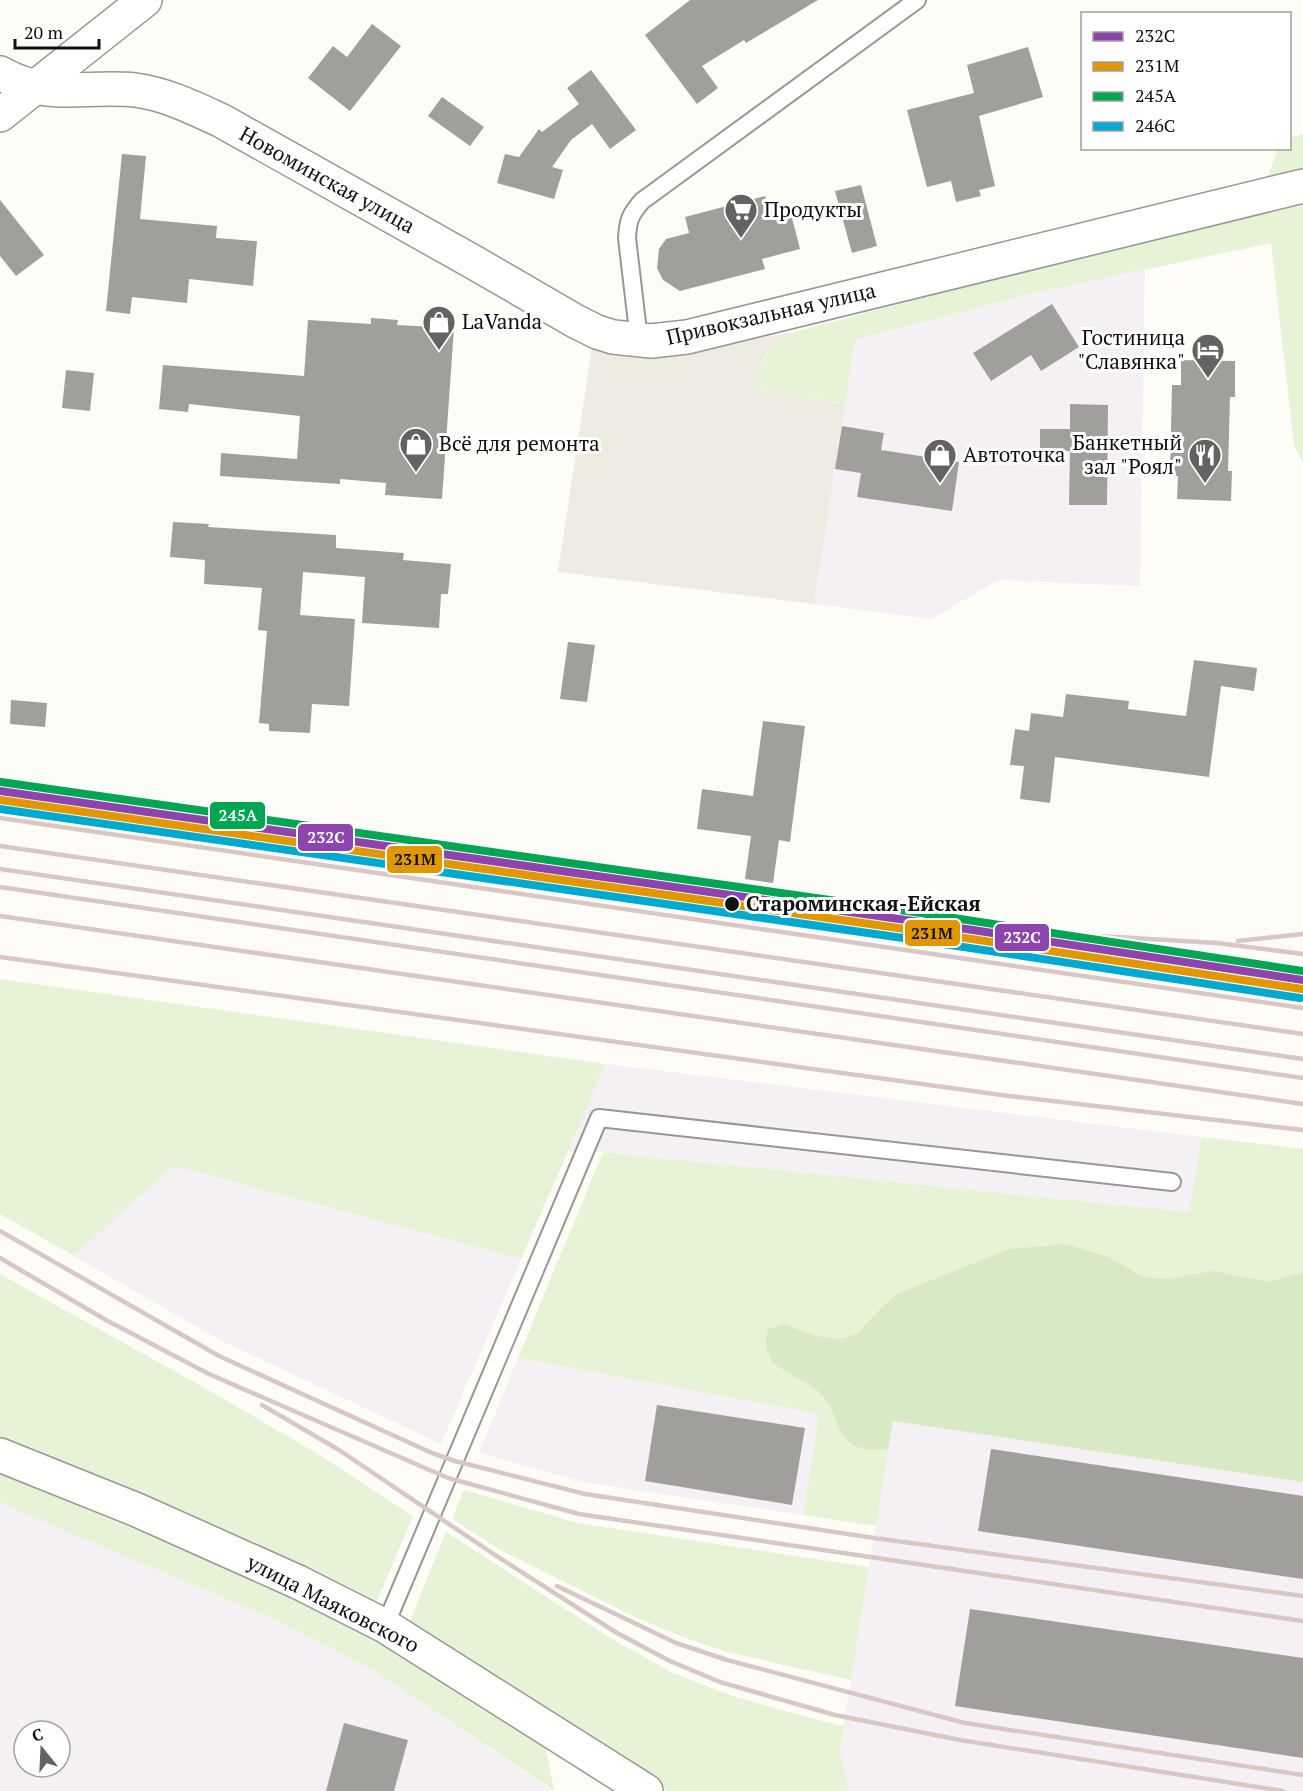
<svg xmlns="http://www.w3.org/2000/svg" width="1303" height="1791" font-family="'PT Serif',serif">
  <style>
    .industrial { fill: #f5f0f3; fill-rule: evenodd }
    .green { fill: #e7f3d7 }
    .forest { fill: #d8eac5 }
    .plaza { fill: #edebe2 }
    .building { fill: #a19f9c }
    .lines { fill: none; stroke-linecap: round; stroke-linejoin: round }
    .lane-casing { stroke: #979795; stroke-width: 20 }
    .street-casing { stroke: #979795; stroke-width: 36 }
    .lane { stroke: #fffffe; stroke-width: 16 }
    .street { stroke: #fffffe; stroke-width: 33 }
    .rail { stroke: #d9c6c7; stroke-width: 4.5 }
    .rail-1-casing { stroke: #fff; stroke-width: 12 }
    .rail-2-casing { stroke: #fff; stroke-width: 12 }
    .rail-3-casing { stroke: #fff; stroke-width: 12 }
    .rail-4-casing { stroke: #fff; stroke-width: 12 }
    .rail-1 { stroke: #8e44ad; stroke-width: 8 }
    .rail-2 { stroke: #e09702; stroke-width: 8 }
    .rail-3 { stroke: #00a651; stroke-width: 8 }
    .rail-4 { stroke: #00a9ce; stroke-width: 8 }
    .stop-dot { fill: #111; stroke: #fff; stroke-width: 2 }
    .labels { text-anchor: middle; stroke-width: 6; stroke-linejoin: round; paint-order: stroke }
    .street-label { font-size: 21px; fill: #111; stroke: #fff }
    .poi-label { font-size: 21px; fill: #111; stroke: #fff; text-anchor: start }
    .stop-label { font-size: 21px; font-weight: bold; fill: #111; stroke: #fff; text-anchor: start }
    .line-badge { stroke: #fff; stroke-width: 2 }
    .badge-label { font-size: 16px; text-anchor: middle; font-weight: bold; fill: #fff }
    .pale-badge-label { font-size: 16px; text-anchor: middle; font-weight: bold; fill: #111 }
  </style>
  <rect width="100%" height="100%" fill="#fdfcf7"/>
  <g class="industrial">
    <path d="M 1145,269 L 1140,586 L 998,580 L 931,619 L 814,604 L 855,340 L 1029,294 Z"/>
    <path d="M 606,1064 L 1202,1137 L 1190,1212 L 603,1152 L 568,1152 Z"/>
    <path d="M 174,1166 L 521,1259 L 441,1444 L 218,1339 L 74,1256 Z"/>
    <path d="M 518,1358 L 819,1414 L 803,1515 L 587,1483 L 479,1453 Z"/>
    <path d="M 892,1421 L 1303,1482 L 1303,1791 L 849,1791 L 840,1750 Z"/>
    <path d="M 0,1503 L 271,1618 L 376,1672 L 552,1791 L 0,1791 ZM 24,1731 L 60,1731 L 60,1767 L 24,1767 Z"/>
  </g>
  <g class="green">
    <path d="M 1303,134 L 1303,168 L 1267,178 L 1278,149 L 1290,148 L 1290,138 Z"/>
    <path d="M 1303,200 L 1303,463 L 1294,445 L 1271,243 L 1029,294 L 855,340 L 845,404 L 761,391 L 757,384 C 759,358 773,345 794,332 L 1114,247 Z"/>
    <path d="M 0,979 L 606,1064 L 521,1259 L 174,1166 L 74,1256 L 0,1214 Z"/>
    <path d="M 1202,1137 L 1303,1149 L 1303,1482 L 893,1421 L 876,1526 L 803,1515 L 819,1414 L 518,1358 L 603,1152 L 1189,1212 Z"/>
    <path d="M 0,1274 L 203,1387 L 313,1451 L 413,1516 L 376,1603 L 129,1490 L 0,1440 Z"/>
    <path d="M 0,1474 L 229,1568 L 377,1639 L 545,1745 L 554,1791 L 376,1672 L 271,1618 L 0,1503 Z"/>
    <path d="M 464,1490 L 577,1523 L 869,1567 L 851,1680 L 727,1652 L 683,1637 L 635,1617 L 502,1551 L 452,1519 Z"/>
    <path d="M 446,1532 L 610,1638 L 673,1673 L 735,1697 L 844,1727 L 840,1750 L 849,1791 L 667,1791 L 408,1626 Z"/>
  </g>
  <path class="forest" d="M 1066,1244 L 1108,1257 L 1144,1277 L 1166,1279 L 1213,1271 L 1269,1282 L 1303,1272 L 1303,1482 L 893,1421 L 888,1449 C 876,1449 862,1451 852,1444 C 836,1433 836,1411 824,1397 C 813,1382 781,1373 772,1360 C 765,1349 765,1341 768,1329 L 784,1324 L 816,1336 L 839,1339 L 857,1334 L 877,1312 L 897,1294 L 1009,1249 Z"/>
  <path class="plaza" d="M 794,332 L 770,350 L 762,361 L 757,384 L 761,391 L 845,404 L 814,604 L 558,572 L 593,341 L 685,351 Z"/>
  <g class="building">
    <path d="M 690,0 L 818,0 L 746,43 L 744,40 L 702,66 L 718,88 L 697,104 L 645,35 Z"/>
    <path d="M 372,24 L 401,46 L 350,111 L 308,78 L 333,46 L 347,57 Z"/>
    <path d="M 1028,47 L 1043,97 L 979,116 L 995,186 L 979,190 L 981,196 L 956,202 L 951,181 L 927,187 L 907,110 L 974,93 L 967,65 Z"/>
    <path d="M 591,70 L 636,130 L 610,149 L 592,124 L 571,140 L 552,167 L 563,170 L 554,199 L 497,183 L 505,154 L 519,157 L 539,129 L 542,132 L 579,104 L 567,88 Z"/>
    <path d="M 442,97 L 484,127 L 470,146 L 428,116 Z"/>
    <path d="M 122,154 L 146,156 L 140,219 L 217,226 L 216,238 L 257,241 L 253,286 L 189,279 L 187,303 L 132,297 L 130,314 L 106,311 Z"/>
    <path d="M 861,185 L 877,246 L 852,253 L 835,191 Z"/>
    <path d="M 765,196 L 769,212 L 789,206 L 800,249 L 762,259 L 765,269 L 680,291 L 663,280 L 657,268 L 659,249 L 666,239 L 689,233 L 685,217 Z"/>
    <path d="M 0,200 L 44,255 L 16,276 L 0,256 Z"/>
    <path d="M 1052,304 L 1079,347 L 1041,371 L 1031,355 L 991,381 L 973,353 Z"/>
    <path d="M 371,318 L 398,320 L 397,325 L 454,328 L 442,499 L 385,495 L 386,483 L 340,479 L 340,484 L 220,476 L 221,453 L 297,459 L 300,416 L 189,404 L 188,412 L 159,409 L 163,365 L 304,376 L 308,320 L 371,324 Z"/>
    <path d="M 1181,360 L 1235,361 L 1235,397 L 1230,397 L 1228,471 L 1232,471 L 1231,501 L 1177,499 L 1178,476 L 1170,476 L 1172,385 L 1181,385 Z"/>
    <path d="M 66,370 L 94,373 L 90,411 L 62,408 Z"/>
    <path d="M 1070,404 L 1108,405 L 1107,505 L 1069,505 L 1070,451 L 1040,450 L 1040,429 L 1070,429 Z"/>
    <path d="M 842,426 L 884,433 L 881,450 L 959,462 L 952,511 L 857,497 L 861,473 L 835,469 Z"/>
    <path d="M 173,522 L 209,524 L 208,527 L 336,535 L 336,548 L 404,553 L 403,560 L 451,564 L 448,594 L 441,594 L 439,628 L 362,623 L 365,577 L 303,572 L 300,615 L 355,619 L 349,706 L 312,704 L 310,733 L 269,731 L 269,724 L 259,723 L 267,631 L 258,630 L 262,588 L 204,584 L 205,560 L 170,557 Z"/>
    <path d="M 568,642 L 595,645 L 587,702 L 560,699 Z"/>
    <path d="M 1194,660 L 1257,668 L 1254,691 L 1221,686 L 1209,777 L 1055,757 L 1050,803 L 1020,799 L 1024,766 L 1010,765 L 1015,729 L 1029,731 L 1031,713 L 1063,717 L 1066,694 L 1129,701 L 1128,709 L 1186,716 Z"/>
    <path d="M 11,700 L 47,703 L 45,727 L 10,724 Z"/>
    <path d="M 763,721 L 805,726 L 790,842 L 779,840 L 773,883 L 745,879 L 751,836 L 697,829 L 702,789 L 753,796 Z"/>
    <path d="M 657,1405 L 805,1428 L 792,1505 L 645,1481 Z"/>
    <path d="M 991,1449 L 1303,1496 L 1303,1579 L 978,1531 Z"/>
    <path d="M 970,1609 L 1303,1658 L 1303,1758 L 955,1706 Z"/>
    <path d="M 344,1723 L 408,1740 L 394,1791 L 326,1791 Z"/>
  </g>
  <g class="lines">
    <defs>
      <g id="lane">
        <path d="M 639,340 L 627,238 C 628,220 630,215 642,201 L 917,0"/>
        <path d="M 385,1626 L 599,1118 L 1172,1182"/>
      </g>
      <g id="street">
        <path d="M 0,73 C 50,101 83,85 135,90 C 166,94 194,108 222,121 L 475,263 L 575,321 L 597,332 L 613,337 L 651,341 L 687,337 L 1303,186"/>
        <path d="M 0,115 L 145,0"/>
        <path d="M 0,1455 L 137,1510 L 298,1582 L 385,1626 L 646,1791"/>
      </g>
    </defs>
    <use href="#lane" class="lane-casing"/>
    <use href="#street" class="street-casing"/>
    <use href="#lane" class="lane"/>
    <use href="#street" class="street"/>
    <g class="rail">
      <path d="M 0,818 L 1303,1008"/>
      <path d="M 0,846 L 1303,1034"/>
      <path d="M 0,869 L 1303,1059"/>
      <path d="M 0,887 L 1303,1078"/>
      <path d="M 0,916 L 1303,1104"/>
      <path d="M 920,922 L 1066,934 L 1217,943 L 1303,954"/>
      <path d="M 1238,941 L 1303,934"/>
      <path d="M 1155,947 L 1303,968"/>
      <path d="M 0,957 L 1009,1096 L 1303,1130"/>
      <path d="M 0,1231 L 219,1356 L 432,1453 L 455,1461 L 585,1494 L 874,1538 L 1303,1596"/>
      <path d="M 0,1258 L 106,1320 L 209,1374 L 448,1478 L 579,1514 L 1303,1621"/>
      <path d="M 262,1405 L 339,1450 L 495,1555 L 617,1633 L 670,1661 L 720,1682 L 835,1715 L 960,1740 L 1283,1791"/>
      <path d="M 557,1586 L 676,1643 L 727,1660 L 965,1723 L 1303,1775"/>
    </g>
    <defs>
      <path id="rail-1" d="M 0,791 L 920,922 L 1303,980"/>
      <path id="rail-2" d="M 0,800 L 919,931 L 1302,989"/>
      <path id="rail-3" d="M 1,782 L 921,913 L 1303,971"/>
      <path id="rail-4" d="M 0,809 L 917,940 L 1300,998"/>
    </defs>
    <use href="#rail-1" class="rail-1-casing"/>
    <use href="#rail-2" class="rail-2-casing"/>
    <use href="#rail-3" class="rail-3-casing"/>
    <use href="#rail-4" class="rail-4-casing"/>
    <use href="#rail-1" class="rail-1"/>
    <use href="#rail-2" class="rail-2"/>
    <use href="#rail-3" class="rail-3"/>
    <use href="#rail-4" class="rail-4"/>
  </g>
  <defs>
    <symbol id="supermarket-pin" viewBox="-11 -11 22 30"><path d="M0 17L-7.5 6A9.5 9.5 0 1 1 7.5 6Z" fill="#646362" stroke="#fff"/><path d="M-6-5.5h2.5l.6 2H6L4.5 2H-2.5L-4.4-4H-6ZM-1.5 3.2a1.3 1.3 0 1 0 .1 0ZM3 3.2a1.3 1.3 0 1 0 .1 0Z" fill="#fff"/></symbol>
    <symbol id="shop-pin" viewBox="-11 -11 22 30"><path d="M0 17L-7.5 6A9.5 9.5 0 1 1 7.5 6Z" fill="#646362" stroke="#fff"/><path d="M-5-2.5h2.3a2.7 3.5 0 0 1 5.4 0H5L5.5 6h-11ZM-1.5-2.5h3a1.5 2.3 0 0 0-3 0Z" fill="#fff"/></symbol>
    <symbol id="hotel-pin" viewBox="-11 -11 22 30"><path d="M0 17L-7.5 6A9.5 9.5 0 1 1 7.5 6Z" fill="#646362" stroke="#fff"/><path d="M-6-4.5h1.5V1H6V5H4.5V3h-9V5H-6ZM-4 0a1.8 1.8 0 1 1 3.6 0ZM.5 0V-2.5h3Q6-2.5 6 0Z" fill="#fff"/></symbol>
    <symbol id="restaurant-pin" viewBox="-11 -11 22 30"><path d="M0 17L-7.5 6A9.5 9.5 0 1 1 7.5 6Z" fill="#646362" stroke="#fff"/><path d="M-5-6h1v4h1v-4h1v4h1v-4h1v5L-1.5 .5V6h-2V.5L-5-1ZM5-6V6H3V1.5H1.5Q1.5-4 5-6Z" fill="#fff"/></symbol>
  </defs>
  <g fill-rule="evenodd">
    <use href="#supermarket-pin" x="722" y="191" width="38" height="52"/>
    <use href="#shop-pin" x="420" y="303" width="38" height="52"/>
    <use href="#hotel-pin" x="1189" y="331" width="38" height="52"/>
    <use href="#shop-pin" x="397" y="425" width="38" height="52"/>
    <use href="#shop-pin" x="921" y="436" width="38" height="52"/>
    <use href="#restaurant-pin" x="1186" y="436" width="38" height="52"/>
  </g>
  <circle class="stop-dot" cx="732" cy="904" r="8"/>
  <g class="labels">
    <g class="street-label">
      <text transform="translate(327 180) rotate(29)" y="7">Новоминская улица</text>
      <text transform="translate(771 314) rotate(-13)" y="7">Привокзальная улица</text>
      <text transform="translate(333 1604) rotate(27)" y="7">улица Маяковского</text>
    </g>
    <g class="poi-label">
      <text x="764" y="217">Продукты</text>
      <text x="462" y="329">LaVanda</text>
      <text x="1185" y="345" text-anchor="end">Гостиница<tspan x="1185" dy="24">"Славянка"</tspan></text>
      <text x="1182" y="450" text-anchor="end">Банкетный<tspan x="1182" dy="24">зал "Роял"</tspan></text>
      <text x="439" y="451">Всё для ремонта</text>
      <text x="963" y="462">Автоточка</text>
    </g>
    <g class="stop-label">
      <text x="746" y="911">Староминская-Ейская</text>
    </g>
  </g>
  <g class="line-badge">
    <rect x="209" y="801" width="57" height="29" rx="6" fill="#00a651"/>
    <rect x="297" y="823" width="57" height="29" rx="6" fill="#8e44ad"/>
    <rect x="386" y="845" width="57" height="29" rx="6" fill="#e09702"/>
    <rect x="904" y="919" width="57" height="28" rx="6" fill="#e09702"/>
    <rect x="994" y="923" width="56" height="29" rx="6" fill="#8e44ad"/>
  </g>
  <g class="badge-label">
    <text x="238" y="821">245А</text>
    <text x="326" y="843">232C</text>
    <text x="1022" y="943">232C</text>
  </g>
  <g class="pale-badge-label">
    <text x="415" y="865">231М</text>
    <text x="932" y="939">231М</text>
  </g>
  <rect x="1081" y="12" width="210" height="138" fill="#ffffff" stroke="#a0a0a0" stroke-width="1.5"/>
  <rect x="1093" y="32" width="30" height="9" fill="#8e44ad" stroke="#a0a0a0" stroke-width="1.5"/>
  <text x="1135" y="42" font-size="18" fill="#111111">232C</text>
  <rect x="1093" y="62" width="30" height="9" fill="#e09702" stroke="#a0a0a0" stroke-width="1.5"/>
  <text x="1135" y="72" font-size="18" fill="#111111">231М</text>
  <rect x="1093" y="92" width="30" height="9" fill="#00a651" stroke="#a0a0a0" stroke-width="1.5"/>
  <text x="1135" y="102" font-size="18" fill="#111111">245А</text>
  <rect x="1093" y="122" width="30" height="9" fill="#00a9ce" stroke="#a0a0a0" stroke-width="1.5"/>
  <text x="1135" y="132" font-size="18" fill="#111111">246С</text>
  <g transform="translate(42 1749) rotate(342)"><circle r="28" fill="#ffffff" stroke="#a0a0a0" stroke-width="1.5"/>
  <path d="M0-4.5L10 22L0 15L-10 22Z" fill="#646362"/>
  <text y="-9" font-size="16" font-weight="bold" text-anchor="middle" fill="#111111">С</text>
  </g>
  <path d="M15 39v9h84v-9" fill="none" stroke="#111111" stroke-width="3"/>
  <text x="24" y="39" font-size="18" fill="#111111" stroke="#ffffff" stroke-width="4.5" paint-order="stroke">20 m</text>
</svg>
